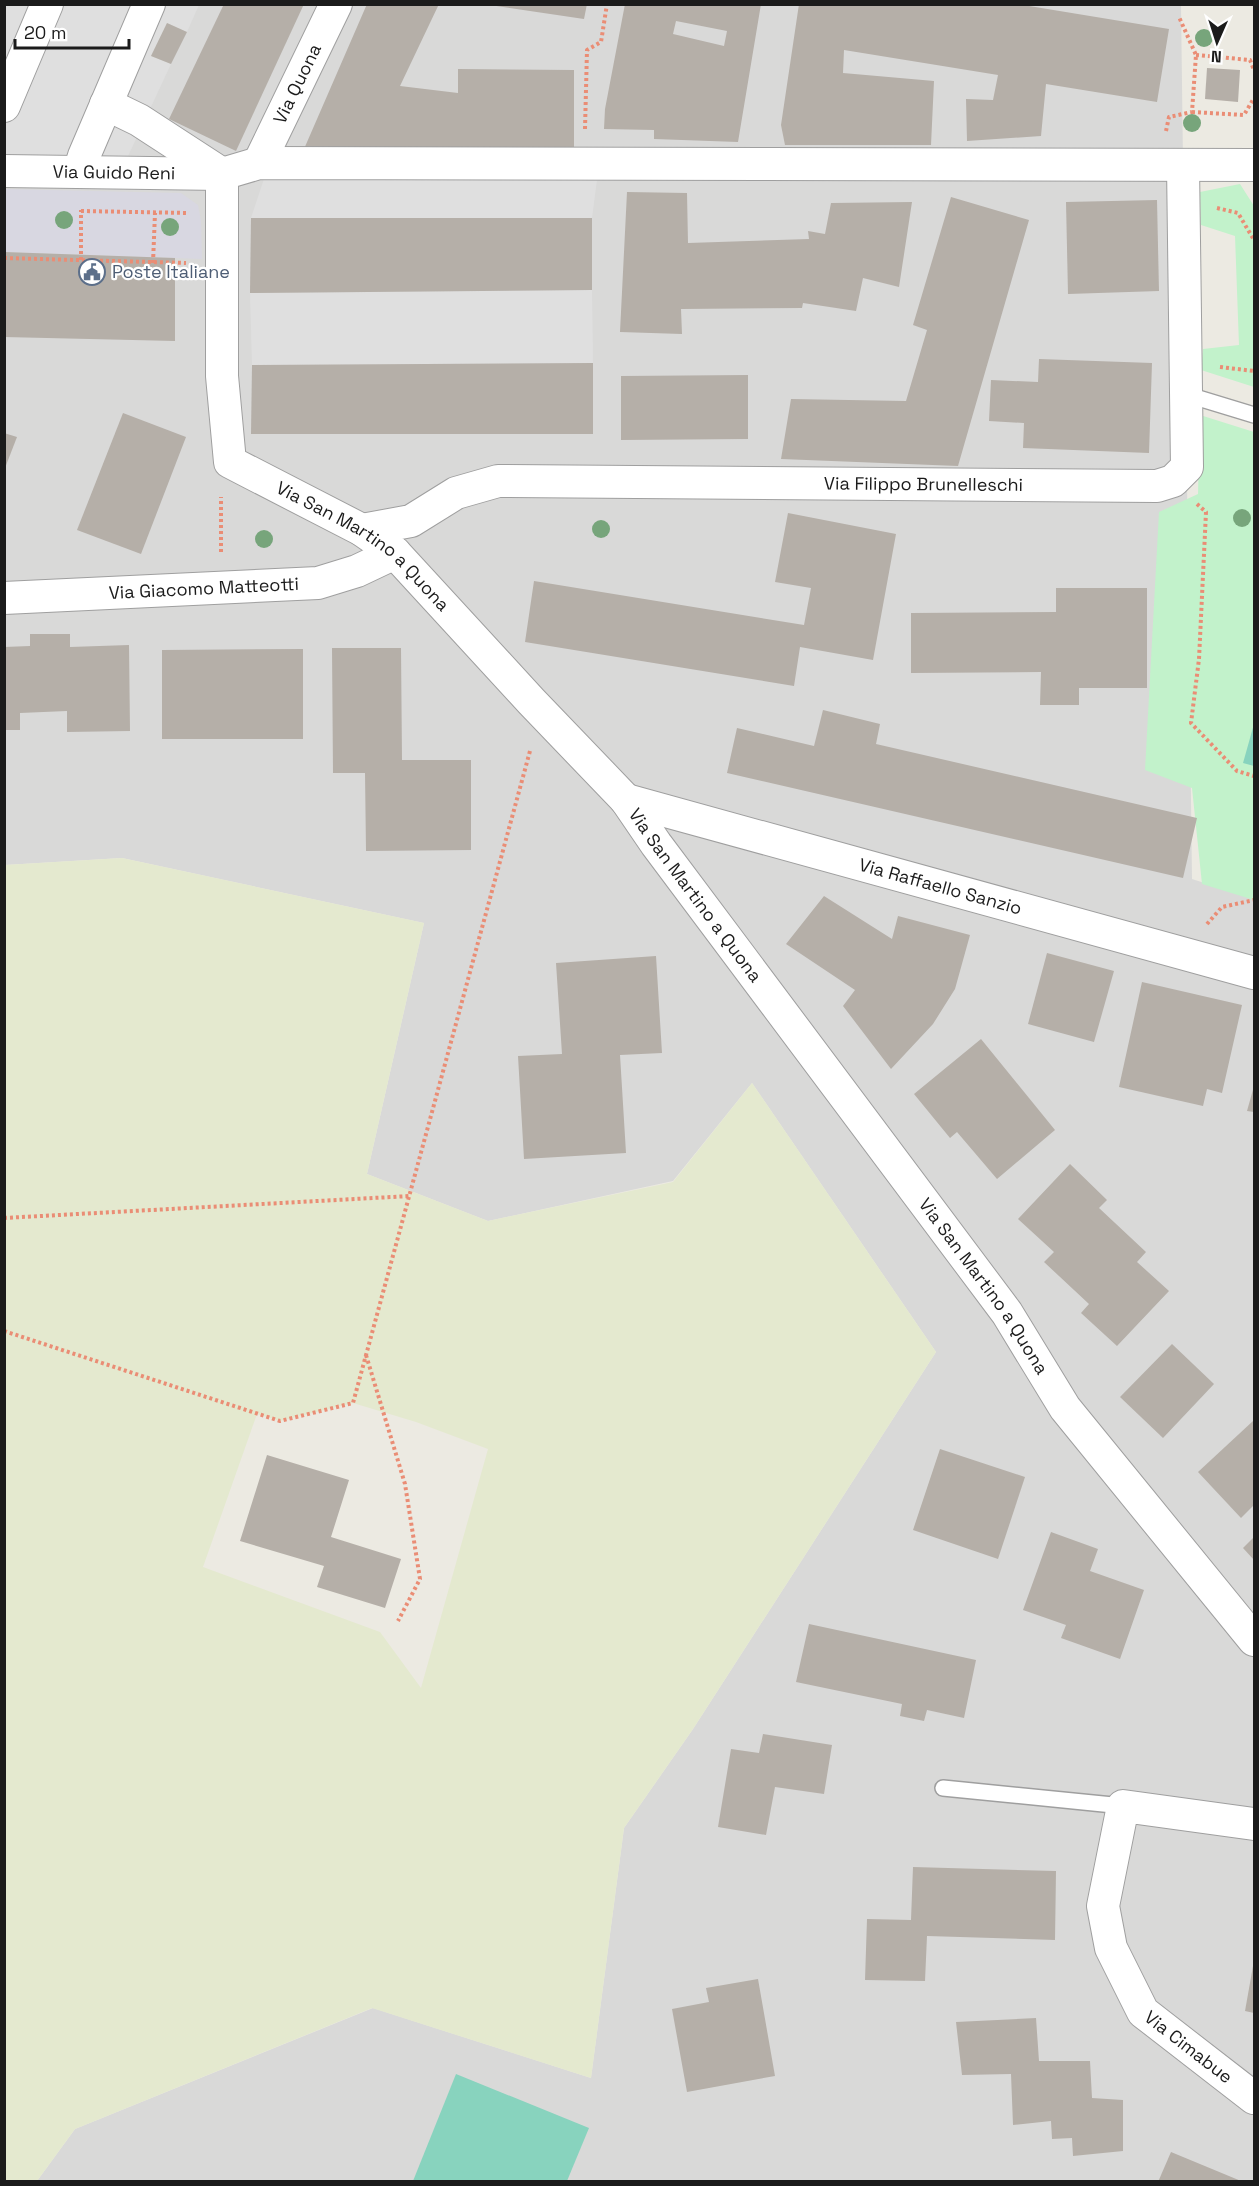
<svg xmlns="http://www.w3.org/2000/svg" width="1259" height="2186" font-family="'Space Grotesk',sans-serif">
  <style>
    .residential { fill: #d9d9d8 }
    .farmland { fill: #e4e9cf; fill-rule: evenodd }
    .park { fill: #c2f2cb }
    .pitch { fill: #88d3be }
    .parking { fill: #dfdfdf }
    .plaza { fill: #d8d7e1 }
    .building { fill: #b5afa8; fill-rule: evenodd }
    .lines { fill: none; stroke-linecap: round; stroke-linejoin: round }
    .service-casing { stroke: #9f9f9f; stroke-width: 18 }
    .minor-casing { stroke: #9f9f9f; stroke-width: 34 }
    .path { stroke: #ea8d75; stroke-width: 4; stroke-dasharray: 3 3; stroke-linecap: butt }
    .service { stroke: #fff; stroke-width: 15 }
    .minor { stroke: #fff; stroke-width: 32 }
    .tree { fill: #77a57b }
    .labels { text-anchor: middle; stroke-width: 4.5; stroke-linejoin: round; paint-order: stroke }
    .street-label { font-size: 18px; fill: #1b1b1b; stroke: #fff }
    .service-label { font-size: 18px; fill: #4e5e75; stroke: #fff; text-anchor: start }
  </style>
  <rect width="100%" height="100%" fill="#eceae2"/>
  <path class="residential" d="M 5,5 L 1181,5 L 1192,879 L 1254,899 L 1254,2181 L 37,2181 L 75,2129 L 373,2008 L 591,2078 L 624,1828 L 693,1729 L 936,1352 L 752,1083 L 673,1181 L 488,1221 L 367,1174 L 424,923 L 122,858 L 5,865 Z"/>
  <path class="farmland" d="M 122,858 L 424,923 L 367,1174 L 488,1221 L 673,1182 L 752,1083 L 936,1352 L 693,1729 L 624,1828 L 591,2078 L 372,2008 L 75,2129 L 37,2181 L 5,2181 L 5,865 ZM 353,1403 L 416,1422 L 488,1449 L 421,1688 L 380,1632 L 203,1567 L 257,1414 L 280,1421 Z"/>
  <g class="park">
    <path d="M 1240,184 L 1254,206 L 1254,387 L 1201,370 L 1203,349 L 1239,345 L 1235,236 L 1201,225 L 1200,192 Z"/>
    <path d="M 1200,415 L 1254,432 L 1254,900 L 1202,884 L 1192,788 L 1145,770 L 1159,512 L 1198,494 Z"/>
  </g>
  <g class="pitch">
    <path d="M 1254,724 L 1254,766 L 1243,763 Z"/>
    <path d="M 456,2074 L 589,2128 L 567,2181 L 413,2181 Z"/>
  </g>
  <g class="parking">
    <path d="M 6,5 L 199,5 L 187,32 L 167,23 L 151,56 L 171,64 L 122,169 L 5,165 L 4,9 Z"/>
    <path d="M 598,172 L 592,218 L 251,218 L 266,173 Z"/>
    <path d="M 592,290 L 593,363 L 252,365 L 250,293 Z"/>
  </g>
  <path class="plaza" d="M 5,189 L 181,193 L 198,205 L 201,221 L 202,259 L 5,252 Z"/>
  <g class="building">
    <path d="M 224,4 L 304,4 L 236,151 L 169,119 Z"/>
    <path d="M 367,4 L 439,4 L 400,86 L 458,93 L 458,69 L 574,70 L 574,151 L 304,149 Z"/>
    <path d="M 483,4 L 587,4 L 584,19 Z"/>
    <path d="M 625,4 L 761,4 L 738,142 L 654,139 L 654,130 L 604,129 L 605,109 ZM 676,21 L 727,31 L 724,46 L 673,34 Z"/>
    <path d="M 799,4 L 1017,4 L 1169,29 L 1157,102 L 1046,84 L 1041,136 L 967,141 L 966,99 L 993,100 L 998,75 L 844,50 L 843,73 L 934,81 L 931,145 L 785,145 L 781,125 Z"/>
    <path d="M 167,23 L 187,32 L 171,64 L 151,56 Z"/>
    <path d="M 1207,68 L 1240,70 L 1238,102 L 1205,99 Z"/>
    <path d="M 627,192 L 687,193 L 688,243 L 809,239 L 808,231 L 825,234 L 831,203 L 912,202 L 899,287 L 863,278 L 856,311 L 803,303 L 802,308 L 681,309 L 682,334 L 620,332 Z"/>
    <path d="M 951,197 L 1029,220 L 958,466 L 781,459 L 791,399 L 906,401 L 927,330 L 913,325 Z"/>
    <path d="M 1157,200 L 1159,291 L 1068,294 L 1066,202 Z"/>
    <path d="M 251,218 L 592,218 L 592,290 L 250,293 Z"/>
    <path d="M 4,252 L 175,258 L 175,341 L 4,337 Z"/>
    <path d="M 1039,359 L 1152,363 L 1149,453 L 1023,448 L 1024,423 L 989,421 L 991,380 L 1038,382 Z"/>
    <path d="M 593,363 L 593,434 L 251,434 L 252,365 Z"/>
    <path d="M 748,375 L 748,439 L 621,440 L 621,376 Z"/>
    <path d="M 123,413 L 186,437 L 141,554 L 77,530 Z"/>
    <path d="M 4,433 L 17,437 L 5,468 L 4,468 Z"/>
    <path d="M 788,513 L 896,534 L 873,660 L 800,647 L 794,686 L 525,642 L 534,581 L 804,625 L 811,588 L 775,582 Z"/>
    <path d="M 1056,588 L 1147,588 L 1147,688 L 1079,688 L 1079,705 L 1040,705 L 1041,672 L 911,673 L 911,613 L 1056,612 Z"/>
    <path d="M 30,634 L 70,634 L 70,647 L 129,645 L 130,731 L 67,732 L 67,711 L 20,713 L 20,730 L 4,730 L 4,647 L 30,646 Z"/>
    <path d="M 332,648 L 401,648 L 402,760 L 471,760 L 471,850 L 366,851 L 365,773 L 333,773 Z"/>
    <path d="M 303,649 L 303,739 L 162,739 L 162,650 Z"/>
    <path d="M 823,710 L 880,724 L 876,744 L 1197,818 L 1183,878 L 727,773 L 737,728 L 814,746 Z"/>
    <path d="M 824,896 L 892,939 L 898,916 L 970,935 L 955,989 L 933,1024 L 891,1069 L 843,1006 L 855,990 L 786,944 Z"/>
    <path d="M 1047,953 L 1114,971 L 1094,1042 L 1028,1024 Z"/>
    <path d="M 656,956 L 662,1053 L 620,1055 L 626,1153 L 524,1159 L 518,1056 L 562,1054 L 556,963 Z"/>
    <path d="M 1142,982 L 1242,1005 L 1222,1093 L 1207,1089 L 1203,1106 L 1119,1087 Z"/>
    <path d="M 981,1039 L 1055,1130 L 997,1179 L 957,1132 L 950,1138 L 914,1094 Z"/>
    <path d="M 1254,1086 L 1254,1112 L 1247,1111 Z"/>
    <path d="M 1070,1164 L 1107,1200 L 1099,1208 L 1146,1252 L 1137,1262 L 1169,1291 L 1117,1346 L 1081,1313 L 1089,1304 L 1044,1262 L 1054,1252 L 1018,1219 Z"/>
    <path d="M 1172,1344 L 1214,1384 L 1163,1438 L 1120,1397 Z"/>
    <path d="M 1253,1421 L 1254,1423 L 1254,1505 L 1241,1518 L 1198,1472 Z"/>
    <path d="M 940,1449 L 1025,1477 L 998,1559 L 913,1530 Z"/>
    <path d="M 267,1455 L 349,1480 L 331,1537 L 401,1559 L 385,1608 L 317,1587 L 324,1566 L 240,1541 Z"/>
    <path d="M 1051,1532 L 1098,1549 L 1090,1571 L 1144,1590 L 1120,1659 L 1061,1638 L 1066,1625 L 1023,1610 Z"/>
    <path d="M 1254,1537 L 1254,1560 L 1243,1548 Z"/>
    <path d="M 809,1624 L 976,1660 L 964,1718 L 927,1710 L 924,1721 L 900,1716 L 902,1704 L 796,1682 Z"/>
    <path d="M 763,1734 L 832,1745 L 824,1794 L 775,1787 L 766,1835 L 718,1827 L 731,1749 L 759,1753 Z"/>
    <path d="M 913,1867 L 1056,1871 L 1055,1940 L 927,1936 L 925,1981 L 865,1980 L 867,1919 L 911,1920 Z"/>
    <path d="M 1253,1966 L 1254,1966 L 1254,2013 L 1245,2011 Z"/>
    <path d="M 758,1979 L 775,2076 L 687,2092 L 672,2009 L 709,2002 L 706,1988 Z"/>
    <path d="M 1036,2018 L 1039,2061 L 1090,2061 L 1092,2098 L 1123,2100 L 1123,2151 L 1073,2156 L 1072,2138 L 1052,2139 L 1051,2121 L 1013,2125 L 1011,2074 L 962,2075 L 956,2022 Z"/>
    <path d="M 1171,2152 L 1241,2181 L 1241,2182 L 1158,2182 Z"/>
  </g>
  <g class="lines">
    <defs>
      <g id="service">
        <path d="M 1185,394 L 1254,415"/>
        <path d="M 943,1788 L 1123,1806"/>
      </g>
      <g id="minor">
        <path d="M 106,104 L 139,120 L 222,174"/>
        <path d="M 4,106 L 47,4"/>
        <path id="s1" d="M 259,163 L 336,4"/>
        <path id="s2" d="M 4,171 L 222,174 L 259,163 L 1254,165"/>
        <path d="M 79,172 L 84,156 L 149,4"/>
        <path id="s3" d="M 222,174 L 222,376 L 230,462 L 362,530 L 395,553 L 531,701 L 626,800 L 656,844 L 1007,1313 L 1065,1408 L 1254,1640"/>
        <path id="s4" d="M 362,530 L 411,521 L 456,493 L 498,481 L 1157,486 L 1173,481 L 1187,467 L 1183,165"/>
        <path id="s5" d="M 4,598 L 318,583 L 357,571 L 395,553"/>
        <path id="s6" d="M 626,800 L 1254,973"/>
        <path id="s7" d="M 1254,1824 L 1123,1806 L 1103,1906 L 1111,1948 L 1143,2012 L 1254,2098"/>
      </g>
    </defs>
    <use href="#service" class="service-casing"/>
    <use href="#minor" class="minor-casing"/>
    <g class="path">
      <path d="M 1196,55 L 1250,60 L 1254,70"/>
      <path d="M 1192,112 L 1244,115 L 1254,98"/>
      <path d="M 585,129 L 587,50 L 601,42 L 607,4"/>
      <path d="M 1166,131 L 1169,117 L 1192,112 L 1196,55 L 1179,17"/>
      <path d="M 1217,208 L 1238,213 L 1254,240"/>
      <path d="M 81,211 L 189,213"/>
      <path d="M 4,258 L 186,263"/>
      <path d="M 81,260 L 81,210"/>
      <path d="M 153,263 L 155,213"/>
      <path d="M 1220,367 L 1254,371"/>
      <path d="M 1197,504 L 1206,512 L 1199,659 L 1191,723 L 1237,771 L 1254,776"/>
      <path d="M 221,552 L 221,497"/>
      <path d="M 1207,924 L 1222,907 L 1254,900"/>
      <path d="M 4,1218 L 410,1196"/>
      <path d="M 4,1331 L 280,1421 L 353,1403 L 530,751"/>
      <path d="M 366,1355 L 405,1484 L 420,1579 L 398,1621"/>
    </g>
    <use href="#service" class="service"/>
    <use href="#minor" class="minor"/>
  </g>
  <g class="tree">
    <circle cx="1204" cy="38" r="9"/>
    <circle cx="1192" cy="123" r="9"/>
    <circle cx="64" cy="220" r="9"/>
    <circle cx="170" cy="227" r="9"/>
    <circle cx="1242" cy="518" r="9"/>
    <circle cx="601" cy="529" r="9"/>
    <circle cx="264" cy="539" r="9"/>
  </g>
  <defs>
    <symbol id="civic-ring" viewBox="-11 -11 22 22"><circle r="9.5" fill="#fff" stroke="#5c6f8a" stroke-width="1.5"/><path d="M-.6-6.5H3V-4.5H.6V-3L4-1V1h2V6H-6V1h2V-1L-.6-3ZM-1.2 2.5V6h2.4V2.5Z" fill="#5c6f8a"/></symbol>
  </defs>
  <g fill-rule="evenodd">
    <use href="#civic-ring" x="77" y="257" width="30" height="30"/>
  </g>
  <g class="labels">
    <g class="street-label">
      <text dy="6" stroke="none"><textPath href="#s1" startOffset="88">Via Quona</textPath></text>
      <text dy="6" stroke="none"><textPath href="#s2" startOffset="110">Via Guido Reni</textPath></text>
      <text dy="6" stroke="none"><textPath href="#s4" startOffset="572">Via Filippo Brunelleschi</textPath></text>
      <text dy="6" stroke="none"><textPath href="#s3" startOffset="447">Via San Martino a Quona</textPath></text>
      <text dy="6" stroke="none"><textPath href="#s5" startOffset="200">Via Giacomo Matteotti</textPath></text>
      <text dy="6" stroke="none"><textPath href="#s6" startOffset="326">Via Raffaello Sanzio</textPath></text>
      <text dy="6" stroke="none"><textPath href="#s3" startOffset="933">Via San Martino a Quona</textPath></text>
      <text dy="6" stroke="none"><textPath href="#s3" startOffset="1419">Via San Martino a Quona</textPath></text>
      <text dy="6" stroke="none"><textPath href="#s7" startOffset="406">Via Cimabue</textPath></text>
    </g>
    <g class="service-label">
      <text x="112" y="278">Poste Italiane</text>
    </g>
  </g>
  <rect width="1259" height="2186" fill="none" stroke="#1b1b1b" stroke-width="12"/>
  <g transform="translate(1217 42) rotate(183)" stroke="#ffffff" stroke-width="4.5" paint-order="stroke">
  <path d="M0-4.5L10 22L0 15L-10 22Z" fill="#1b1b1b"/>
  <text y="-9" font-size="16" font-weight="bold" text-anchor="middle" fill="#1b1b1b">N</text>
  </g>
  <path d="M15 39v9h114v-9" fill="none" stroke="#1b1b1b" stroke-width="3"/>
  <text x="24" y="39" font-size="18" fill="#1b1b1b" stroke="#ffffff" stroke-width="4.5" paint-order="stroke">20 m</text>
</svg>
